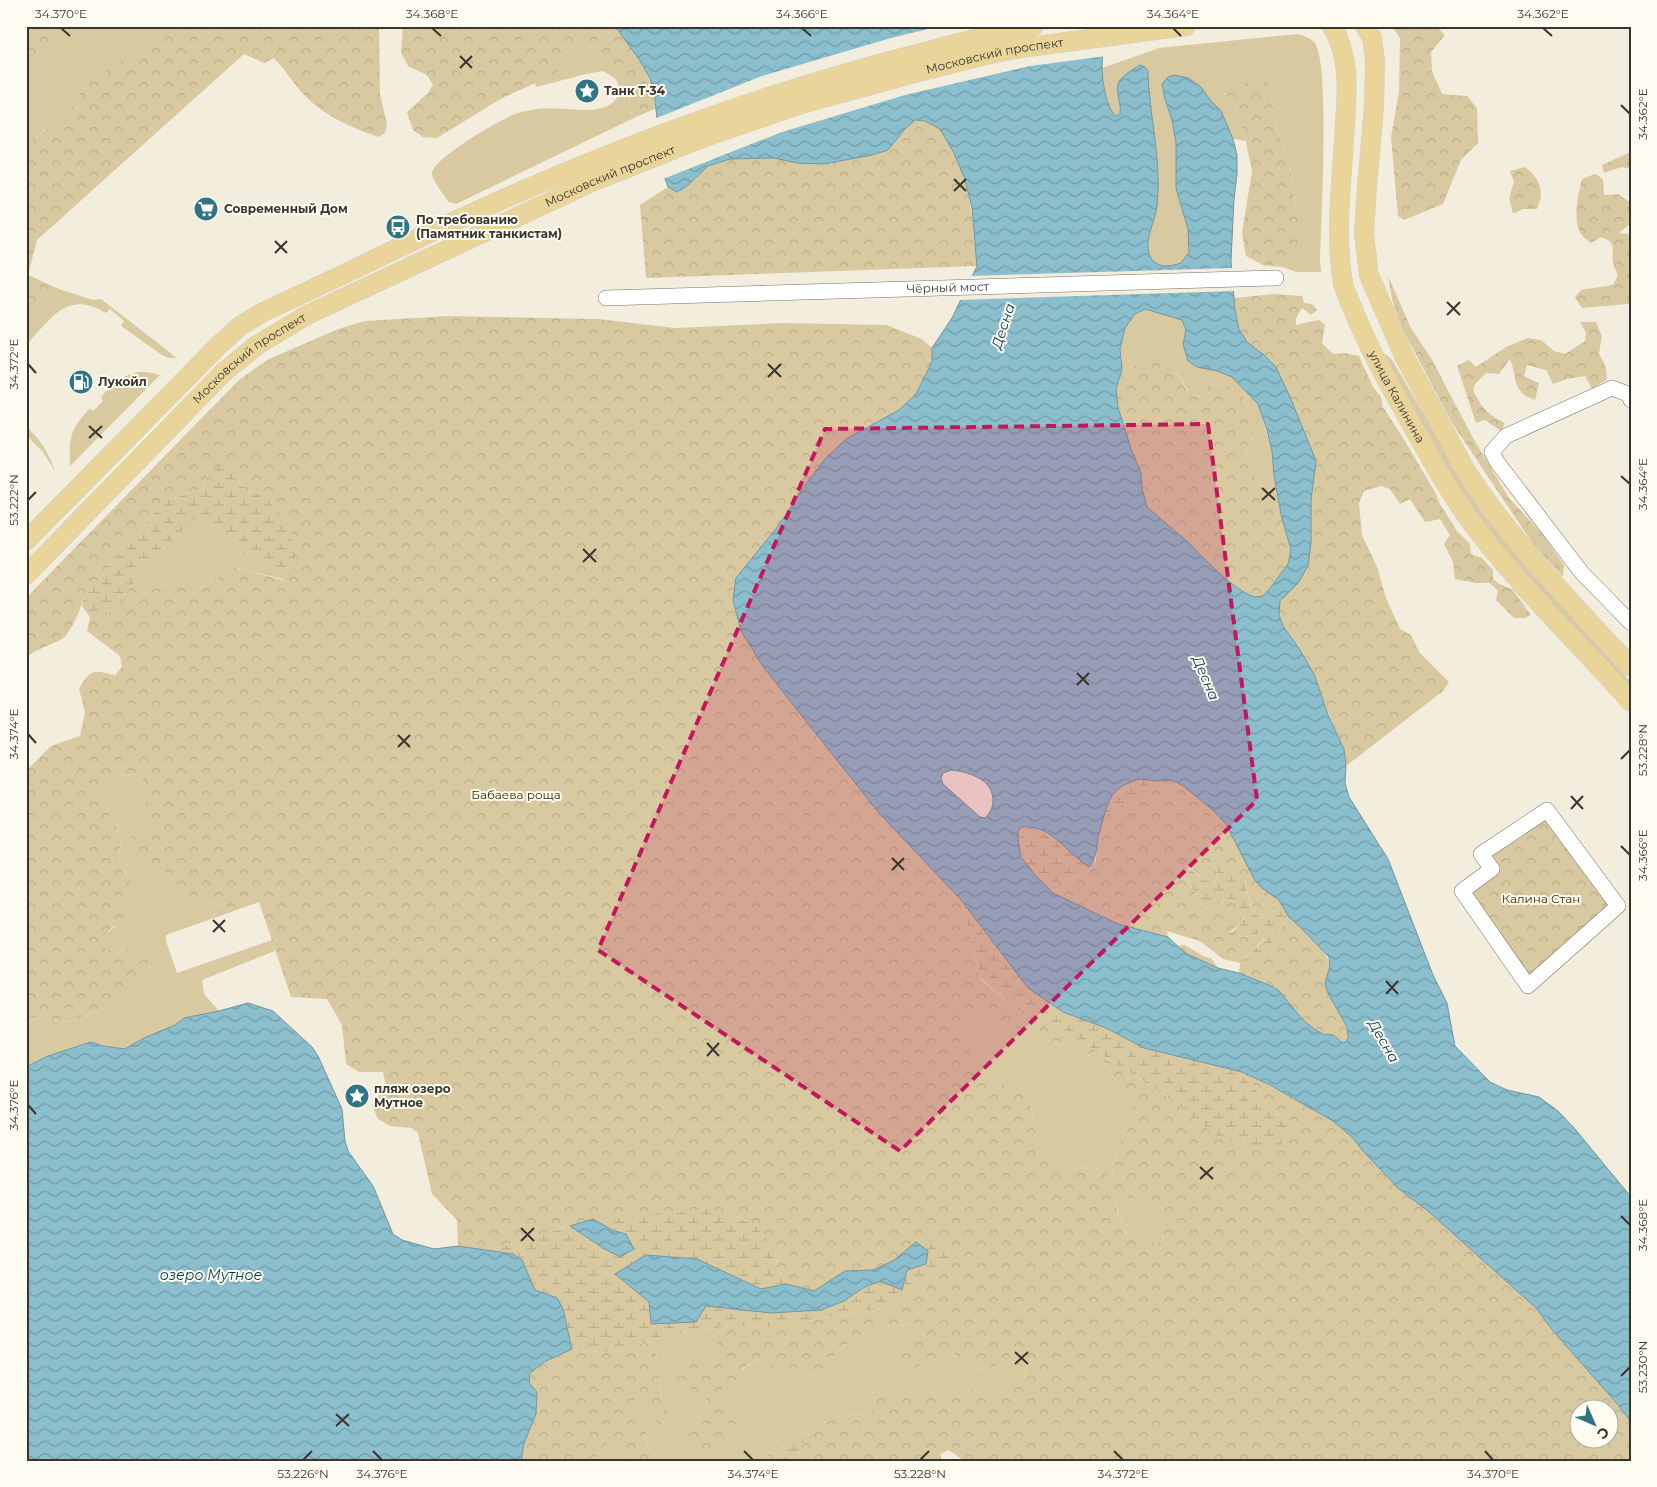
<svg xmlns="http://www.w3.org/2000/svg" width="1657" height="1487" font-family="Montserrat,sans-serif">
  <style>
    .green { fill: #d8c9a1 }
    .forest { fill: url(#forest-crowns); fill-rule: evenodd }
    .wetland { fill: url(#wetland-marsh) }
    .water { fill: url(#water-waves); stroke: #72969e; fill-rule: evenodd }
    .pier { fill: #f3eddd }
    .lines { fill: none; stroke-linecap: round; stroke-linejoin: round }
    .minor-casing { stroke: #777263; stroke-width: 16 }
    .major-casing { stroke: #cfcfcd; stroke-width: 20 }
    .minor { stroke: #fff; stroke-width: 15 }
    .major { stroke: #e9d599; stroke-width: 19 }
    .marked { fill: #c2185b; fill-opacity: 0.2; stroke: #c2185b; stroke-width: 4; stroke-dasharray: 10 6; stroke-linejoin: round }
    .ticks { fill: none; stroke: #38352f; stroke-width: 2 }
    .labels { text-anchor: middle; stroke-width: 4; stroke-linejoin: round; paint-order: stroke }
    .street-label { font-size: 12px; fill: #38352f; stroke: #fefbf1 }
    .poi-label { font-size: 12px; font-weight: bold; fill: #38352f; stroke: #fefbf1; text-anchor: start }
    .park-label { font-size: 12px; fill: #342805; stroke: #fefbf1 }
    .water-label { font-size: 14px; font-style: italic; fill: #093a45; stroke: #fefbf1 }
    .neatline { fill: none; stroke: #38352f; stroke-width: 2 }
    .ticks-label { font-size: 12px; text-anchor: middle; fill: #38352f }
  </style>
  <defs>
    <pattern id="forest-crowns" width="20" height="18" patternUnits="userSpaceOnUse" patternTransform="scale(1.25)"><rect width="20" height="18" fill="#d8c9a1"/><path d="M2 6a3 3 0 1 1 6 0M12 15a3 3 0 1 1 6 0" fill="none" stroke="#baad8b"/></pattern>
    <pattern id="wetland-marsh" width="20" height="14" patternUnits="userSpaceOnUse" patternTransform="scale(1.25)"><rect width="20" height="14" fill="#d8c9a1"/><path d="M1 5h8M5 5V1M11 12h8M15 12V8" fill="none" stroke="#baad8b"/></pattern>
    <pattern id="water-waves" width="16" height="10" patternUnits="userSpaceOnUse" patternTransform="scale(1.25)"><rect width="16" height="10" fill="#8bbfce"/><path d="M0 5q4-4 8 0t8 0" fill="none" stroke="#739ca8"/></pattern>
  </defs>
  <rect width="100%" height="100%" fill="#f3eddd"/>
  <g class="green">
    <path d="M 71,26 L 171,26 L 85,87 L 68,113 L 26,145 L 26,75 Z"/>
    <path d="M 1298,34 C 1304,36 1311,38 1315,43 C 1330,65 1321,224 1320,260 L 1321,272 L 1296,272 L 1283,267 L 1296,255 L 1302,232 L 1296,211 L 1290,163 L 1275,123 L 1271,96 L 1224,93 L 1240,114 L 1246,141 L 1233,139 L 1221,111 L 1211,101 L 1200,86 L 1165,99 L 1172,120 L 1176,143 L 1176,188 L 1188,229 L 1189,252 L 1182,264 C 1169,267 1155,269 1149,254 C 1144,239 1156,220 1157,205 C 1162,160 1149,116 1148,71 L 1140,65 C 1126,75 1122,98 1120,114 L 1116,116 C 1104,108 1104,81 1102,68 L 1159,48 Z"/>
    <path d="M 575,45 C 591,52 623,65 628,84 C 630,93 629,103 630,112 L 638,116 L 456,204 L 449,202 C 445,196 431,179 432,173 C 434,158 499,120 515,114 C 521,112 530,110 537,109 C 557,106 579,112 598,109 C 612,106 626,95 616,80 C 613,76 607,74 603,71 L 586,74 L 536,87 L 535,83 L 547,78 L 563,56 Z"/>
    <path d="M 59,289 L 93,300 L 101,299 L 177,358 L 169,358 L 162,355 L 121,326 L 124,321 L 110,309 L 106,313 C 67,289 51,319 26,345 L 26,320 Z"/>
    <path d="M 1145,309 L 1182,320 L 1186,330 L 1183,344 L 1197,367 L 1217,371 L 1232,377 L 1258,404 L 1272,451 L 1277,493 L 1261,485 L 1251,470 L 1246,449 L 1254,432 L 1243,395 L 1226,385 L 1209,386 L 1198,397 L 1191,395 L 1176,372 L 1140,363 L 1122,369 C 1120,345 1119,320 1145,309 Z"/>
    <path d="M 1385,354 L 1392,360 L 1480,509 L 1504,540 L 1537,579 L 1631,682 L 1631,691 L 1494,539 L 1464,497 L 1386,361 Z"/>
    <path d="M 139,372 L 147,372 L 160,375 L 70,466 C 69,437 70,430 90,408 L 93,411 L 103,401 L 101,397 C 114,383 120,376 139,372 Z"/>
    <path d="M 26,426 C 41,441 48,451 55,471 L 43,452 L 26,435 Z"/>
    <path d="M 193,519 L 209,525 L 240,552 L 282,579 L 233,567 L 202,589 L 188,579 L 180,578 L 145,593 L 131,586 L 162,549 Z"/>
    <path d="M 118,773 L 126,776 L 140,773 L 146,787 L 146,813 L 155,826 L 151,833 L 142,836 L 141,852 L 145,860 L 167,874 L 171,881 L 192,903 C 208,903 220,903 234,911 L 166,935 L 166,941 L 177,973 L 272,940 L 275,951 L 202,980 L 204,994 L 219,1011 L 184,1018 L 175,1025 L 144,1038 L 125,1049 L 103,1046 L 91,1042 L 48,1056 L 26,1067 L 26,1017 L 70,1022 L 106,1007 L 136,984 L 146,971 L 149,963 L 123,948 L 106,950 L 104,942 L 106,934 L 118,924 L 132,883 L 119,861 L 121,836 L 102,798 L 102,790 L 112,777 Z"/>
    <path d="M 967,1010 L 1102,1060 L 1137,1113 L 1118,1146 L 1112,1177 L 1092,1166 L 1068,1170 L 1036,1138 L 1030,1097 L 989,1077 L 974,1061 L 964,1031 Z"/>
    <path d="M 1142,1194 L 1161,1219 L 1164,1240 L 1155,1243 L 1124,1232 L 1115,1201 Z"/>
    <path d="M 917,1324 L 924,1338 L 901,1374 L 952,1353 L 979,1370 L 1013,1362 L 1027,1370 L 1022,1384 L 997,1399 L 976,1388 L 945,1402 L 926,1390 L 901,1397 L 870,1392 L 872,1414 L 843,1415 L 812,1427 L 783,1447 L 775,1446 L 764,1461 L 642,1461 L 656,1456 L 648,1449 L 646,1431 L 624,1411 L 636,1400 L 663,1429 L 674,1421 L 662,1401 L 656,1353 L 650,1341 L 674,1334 L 730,1326 L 714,1336 L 727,1359 L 682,1359 L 680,1387 L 706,1394 L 707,1419 L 712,1455 L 721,1406 L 723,1381 L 762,1357 L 795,1367 L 816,1378 L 843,1346 L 890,1325 Z"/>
    <path d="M 607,1444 L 619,1444 L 632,1461 L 595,1461 L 596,1456 Z"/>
  </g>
  <g class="forest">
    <path d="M 26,26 L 71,26 L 26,75 Z"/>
    <path d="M 171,26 L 379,26 L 380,94 L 387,125 L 385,133 L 379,137 C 351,128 325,116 304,95 C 293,83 285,69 274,58 L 264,63 L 244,54 L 37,240 L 28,275 L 59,289 L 26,320 L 26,145 L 68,113 L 84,87 Z"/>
    <path d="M 403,26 L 615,26 C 636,54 653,73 655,109 L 638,116 L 630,112 C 629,103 630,93 628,84 C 623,65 591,52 575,45 L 563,56 L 562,68 L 547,78 L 502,98 L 437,138 L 423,137 L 413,130 L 407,112 L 428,93 L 433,85 L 427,75 L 408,66 L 401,52 Z"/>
    <path d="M 1392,26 L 1436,26 L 1445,35 L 1431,52 L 1432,71 L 1442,94 L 1467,96 L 1477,108 L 1478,143 L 1461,160 L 1443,204 L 1404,220 L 1398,216 L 1391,137 L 1399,92 L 1400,38 Z"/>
    <path d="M 1267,82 L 1271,96 L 1275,123 L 1290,163 L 1296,211 L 1302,232 L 1296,255 L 1283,267 L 1263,265 L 1246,256 L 1242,233 L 1252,171 L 1240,114 L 1224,93 L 1248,83 Z"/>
    <path d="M 914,120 C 923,120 933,123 940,129 C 943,132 946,138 948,142 C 971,180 973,223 977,266 L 646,278 L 640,205 L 668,187 L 677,192 L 687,186 L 708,166 L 730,159 L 774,158 L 797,163 L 872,155 L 888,150 L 905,129 Z"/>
    <path d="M 1631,152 L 1631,169 L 1622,167 L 1604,173 L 1602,165 Z"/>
    <path d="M 1525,167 C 1540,179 1545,190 1537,209 L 1523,209 L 1513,214 L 1509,198 L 1514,182 L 1510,171 Z"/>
    <path d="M 1595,174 L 1603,179 L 1604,195 L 1618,194 L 1631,203 L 1631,223 L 1619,233 L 1628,234 L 1631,240 L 1631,302 L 1628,304 L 1582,308 L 1575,297 L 1581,290 L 1613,285 L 1618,275 C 1616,271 1614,267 1613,263 C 1611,250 1618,243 1601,237 L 1591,243 C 1588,241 1584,238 1582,235 C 1572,222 1578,194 1582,179 Z"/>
    <path d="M 1388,276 L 1411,328 L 1431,358 L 1473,438 L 1509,498 L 1542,534 L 1564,565 L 1563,577 L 1533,544 L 1452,423 L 1402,328 L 1392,299 Z"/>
    <path d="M 1274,294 L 1302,296 L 1304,303 L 1312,304 L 1317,310 L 1311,315 L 1302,308 L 1296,318 L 1296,325 L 1319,320 L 1325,325 L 1322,343 L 1333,354 L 1345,353 L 1359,356 L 1373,387 L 1381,397 L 1383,407 L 1405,441 L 1436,494 L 1440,504 L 1457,531 L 1470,544 L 1471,554 L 1482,558 L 1493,570 L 1493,579 L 1499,584 L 1512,589 L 1531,615 L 1525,618 L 1514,618 L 1496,600 L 1498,591 L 1490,583 L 1476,583 L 1455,579 L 1453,562 L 1444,544 L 1450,535 L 1440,519 L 1425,522 L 1410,499 L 1400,504 L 1390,489 L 1381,486 L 1364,491 L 1359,503 L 1362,535 L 1377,567 L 1386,598 L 1400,629 L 1411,635 L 1419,652 L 1449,682 L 1443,691 L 1346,766 L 1344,749 L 1300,650 L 1283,626 L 1279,615 L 1280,601 L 1298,583 L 1316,461 L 1276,367 C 1267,358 1257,351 1248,343 C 1237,332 1235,313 1234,298 Z"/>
    <path d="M 448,316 L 598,319 L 675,328 L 783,323 L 886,325 L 922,339 L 932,348 L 932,362 L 916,394 L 899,410 L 846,439 L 825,459 L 805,485 L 779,525 L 790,701 L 879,813 L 962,901 L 981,980 L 1029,1019 L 1090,1047 L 1163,1094 L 1220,1138 L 1290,1123 L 1271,1108 L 1242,1072 L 1270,1085 L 1333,1121 L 1353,1138 L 1362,1150 L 1399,1189 L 1428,1211 L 1536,1308 L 1554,1332 L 1619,1406 L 1631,1422 L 1631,1461 L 964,1461 L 949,1450 L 940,1454 L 942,1461 L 796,1461 L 796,1458 L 812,1427 L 843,1415 L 872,1414 L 869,1392 L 901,1396 L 926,1390 L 945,1402 L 976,1388 L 997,1399 L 1000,1383 L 1022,1384 L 1027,1370 L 1013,1362 L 979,1370 L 952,1353 L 901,1374 L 897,1351 L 924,1338 L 917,1324 L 890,1325 L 843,1346 L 816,1378 L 795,1367 L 772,1376 L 770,1359 L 762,1357 L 741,1369 L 739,1386 L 723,1382 L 721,1406 L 735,1414 L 738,1429 L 723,1437 L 721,1455 L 712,1455 L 685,1439 L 707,1419 L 706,1395 L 680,1387 L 673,1373 L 682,1359 L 726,1359 L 714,1336 L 730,1326 L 775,1327 L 867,1310 L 884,1311 L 937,1271 L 954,1255 L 928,1251 L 771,1313 L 649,1302 L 786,1284 L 777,1266 L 775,1250 L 757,1227 L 737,1216 L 570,1226 L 487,1251 L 458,1246 L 457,1220 L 432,1194 L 418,1133 L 412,1128 L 390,1126 L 378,1119 L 372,1105 L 386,1086 L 383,1072 L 359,1072 L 346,1064 L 342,1025 L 327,999 L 291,997 L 259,902 L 234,911 C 220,903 208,903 192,904 L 171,881 L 167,874 L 145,860 L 141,853 L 130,859 L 124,855 L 123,847 L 134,833 C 144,836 149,835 155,826 L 146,813 L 146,787 L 139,773 L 126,776 L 118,773 L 112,777 L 102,790 L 102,798 L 121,836 L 119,861 L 132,883 L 134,899 L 124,909 L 127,917 L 125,924 C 109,924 103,935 106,950 L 123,948 L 146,956 L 149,963 L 146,971 L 136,984 L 106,1007 L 70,1022 L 26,1017 L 26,769 L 28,769 L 51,746 L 80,736 L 85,712 L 79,689 C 91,668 93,670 115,675 L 122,667 L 120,656 L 87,631 L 90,617 L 105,617 L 131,586 L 145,593 L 180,578 L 188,579 L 202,589 L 233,567 L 286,581 L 263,495 L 247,491 L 227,468 L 208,473 L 203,489 L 168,500 L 154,514 L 84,597 C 82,606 70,635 62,639 C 49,646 37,648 26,658 L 26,598 L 239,380 L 267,360 L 338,329 L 365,321 ZM 967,1010 L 1102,1060 L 1137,1113 L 1118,1146 L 1112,1177 L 1092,1166 L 1068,1170 L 1036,1138 L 1030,1097 L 989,1077 L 974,1061 L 964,1031 ZM 1142,1195 L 1161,1219 L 1164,1240 L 1155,1243 L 1124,1232 L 1115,1202 ZM 1580,1410 L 1610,1410 L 1610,1440 L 1580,1440 Z"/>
    <path d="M 1580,322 L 1596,322 L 1602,336 L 1599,353 L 1606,368 L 1607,379 L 1592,389 L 1585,376 L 1567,379 L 1553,384 L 1546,370 L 1527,365 L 1524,376 L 1539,383 L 1535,400 C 1511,392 1518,378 1510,359 L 1499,374 L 1486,373 L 1475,384 L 1473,390 C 1482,408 1487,414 1505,423 L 1501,431 L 1485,420 L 1476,423 L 1457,366 L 1469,360 L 1476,367 L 1506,347 L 1528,338 L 1541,340 L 1554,351 L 1565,354 L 1585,341 L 1586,333 Z"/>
    <path d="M 1151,354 C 1159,359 1168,365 1174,371 C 1184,380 1184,394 1198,397 L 1209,386 L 1226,385 L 1243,395 L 1254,432 L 1246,449 L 1251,470 L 1261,485 L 1277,493 L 1291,550 L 1288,564 L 1271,587 L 1263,596 L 1254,597 L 1242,591 L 1228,581 L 1201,556 L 1188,542 L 1147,507 L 1142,489 L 1141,473 L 1131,449 L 1118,406 L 1116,389 L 1122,369 L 1140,363 Z"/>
    <path d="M 1171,780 L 1182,785 L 1214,811 L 1226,824 L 1243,856 L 1263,889 L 1279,900 L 1261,919 C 1250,909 1247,893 1245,879 L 1237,878 L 1226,866 L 1213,858 L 1218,877 L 1212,886 L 1182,861 L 1177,872 L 1187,880 L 1204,907 L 1211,909 L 1230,899 L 1238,906 L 1243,921 L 1230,932 L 1245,937 L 1262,933 L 1265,938 L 1240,963 L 1223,959 L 1200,941 L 1167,931 L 1168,937 L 1118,924 L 1053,893 L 1058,889 L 1057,885 L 1060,880 L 1076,877 L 1095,868 L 1099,833 L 1104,816 L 1119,805 L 1132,801 L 1157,781 Z"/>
    <path d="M 1547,811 L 1618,906 L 1528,986 L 1462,891 L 1492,869 L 1481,854 Z"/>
    <path d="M 1288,916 C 1297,924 1329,953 1330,964 C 1330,970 1327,978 1325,984 C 1332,997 1353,1030 1346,1042 C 1340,1041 1337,1037 1332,1035 C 1325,1033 1320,1033 1313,1029 C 1297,1018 1288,998 1272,987 C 1265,982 1254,979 1246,976 C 1263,958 1276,938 1288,916 Z"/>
    <path d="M 1185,945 L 1205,957 L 1211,958 L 1218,968 L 1185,953 L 1177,946 Z"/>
    <path d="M 650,1341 L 656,1353 L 662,1401 L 674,1421 L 668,1430 L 663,1429 L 636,1400 L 625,1411 L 646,1431 L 648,1449 L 657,1457 L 642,1461 L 632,1461 L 619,1444 L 607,1444 L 596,1456 L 595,1461 L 521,1461 L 524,1443 L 536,1414 L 529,1374 L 544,1362 L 572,1349 L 609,1353 Z"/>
    <path d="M 775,1446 L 783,1447 L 785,1454 L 781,1461 L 764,1461 Z"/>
  </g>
  <g class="wetland">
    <path d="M 219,465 L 227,468 L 247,491 L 263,495 L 290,523 L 296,568 L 285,581 L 240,552 L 209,525 L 193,520 L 162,549 L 105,617 L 90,617 L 82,606 L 84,597 L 154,514 L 168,500 L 203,489 L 208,473 Z"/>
    <path d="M 1139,779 L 1157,781 L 1146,797 L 1139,802 L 1119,805 L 1104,816 C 1110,792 1116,787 1139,779 Z"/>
    <path d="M 1028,826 C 1052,833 1069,851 1089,866 L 1095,860 L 1095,868 L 1076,877 L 1060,880 L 1057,885 L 1058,889 L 1053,893 C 1033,875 1018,861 1017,833 L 1021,827 Z"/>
    <path d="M 1213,858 L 1226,866 L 1237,878 L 1245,879 C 1247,893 1249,909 1261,919 L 1279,900 L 1288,916 C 1276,938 1263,958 1246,976 L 1239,973 L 1240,963 L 1265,939 L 1262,933 L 1245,937 L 1226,938 L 1243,921 L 1238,906 L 1230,899 L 1211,909 L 1204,907 L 1187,880 L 1177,872 L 1181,860 L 1190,869 L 1212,885 L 1218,877 Z"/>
    <path d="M 962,901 L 1028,988 L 1144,1048 L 1242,1072 L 1271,1108 L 1290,1123 L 1288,1133 L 1278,1150 L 1220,1138 L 1163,1094 L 1090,1047 L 1029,1019 L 981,979 Z"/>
    <path d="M 708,1209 L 737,1216 L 757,1227 L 775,1250 L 777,1266 L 786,1284 L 761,1289 L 697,1259 L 646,1255 L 615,1274 L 649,1302 L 650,1323 L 706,1306 L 771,1313 L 844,1301 L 863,1288 L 907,1270 L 927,1251 L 916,1242 C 933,1240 943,1238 954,1255 L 937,1271 L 884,1311 L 867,1310 L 775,1327 L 730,1326 L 674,1334 L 609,1353 L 572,1349 L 563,1309 L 557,1298 L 535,1290 C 520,1256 524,1256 487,1251 L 570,1226 L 603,1248 L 620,1257 L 626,1234 L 612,1230 L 593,1219 Z"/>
    <path d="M 812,1427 L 796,1458 L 796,1461 L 781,1461 L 785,1454 L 783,1447 Z"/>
  </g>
  <g class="water">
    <path d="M 615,26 L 1107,26 C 1105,39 1102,53 1102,67 C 1102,78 1106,109 1116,116 L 1120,114 C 1121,107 1119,101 1118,94 C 1114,78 1130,72 1140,65 L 1145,67 L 1148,71 C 1149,116 1162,160 1157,205 C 1156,220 1144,239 1149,254 C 1155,269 1169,267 1181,263 L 1189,252 L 1188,229 L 1176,188 L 1176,143 L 1172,120 L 1165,99 L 1162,84 L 1168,77 L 1174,75 L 1188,78 L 1200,86 L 1211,101 L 1221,111 L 1233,139 L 1237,155 L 1237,174 L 1234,199 L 1231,261 L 1235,310 L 1239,329 L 1247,342 L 1264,355 L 1276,367 L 1290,397 L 1316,461 L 1311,500 L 1311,542 L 1308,566 L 1298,583 L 1280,601 L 1279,615 L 1283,626 L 1300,650 L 1314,674 L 1328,715 L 1344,749 L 1346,766 L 1345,783 L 1349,797 L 1388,859 L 1433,975 L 1447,1003 L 1455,1046 L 1490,1082 L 1507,1090 L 1539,1097 L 1558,1111 L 1575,1129 L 1631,1197 L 1631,1422 L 1619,1406 L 1554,1332 L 1536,1308 L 1428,1211 L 1399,1189 L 1362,1150 L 1353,1138 L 1333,1121 L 1270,1085 L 1242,1072 L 1144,1048 L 1106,1028 L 1063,1012 L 1028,988 L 962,901 L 879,813 L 790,701 L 762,665 L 741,631 L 733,600 L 736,578 L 779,525 L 805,485 L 825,459 L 846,439 L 899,410 L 916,394 L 932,362 L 932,348 L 952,318 L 977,266 L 972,208 L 964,177 L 954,153 L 940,129 L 925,121 L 915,120 L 905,129 L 888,150 L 872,155 L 824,164 L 797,163 L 774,158 L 730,159 L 708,166 L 687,186 L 677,192 L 668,187 L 664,176 L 654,93 L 650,79 L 641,62 ZM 1145,309 L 1182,320 L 1186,330 L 1183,344 L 1188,361 L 1197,367 L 1217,371 L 1232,377 L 1258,404 L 1267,430 L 1272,451 L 1274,475 L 1281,514 L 1291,550 L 1288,564 L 1271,587 L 1263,596 L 1254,597 L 1242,591 L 1228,581 L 1201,556 L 1188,542 L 1147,507 L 1142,489 L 1141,473 L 1131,449 L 1118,407 L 1116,389 L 1122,369 L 1120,349 L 1125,328 L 1135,314 ZM 951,770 C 962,771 973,774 982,780 C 995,788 997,808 985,818 L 980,817 L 943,784 L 941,778 L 943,773 ZM 1139,779 L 1157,781 L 1171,780 L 1182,785 L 1214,811 L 1226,824 L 1254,879 L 1263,889 L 1279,900 L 1288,916 L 1301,928 L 1329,957 L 1330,966 L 1325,984 L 1328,993 L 1347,1027 L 1348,1038 L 1346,1042 L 1342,1042 L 1333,1035 L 1323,1034 L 1314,1029 L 1303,1020 L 1279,991 L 1271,986 L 1239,973 L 1218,968 L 1185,953 L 1168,937 L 1118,924 L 1053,893 L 1036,876 L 1021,857 L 1017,833 L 1021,827 C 1049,823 1068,854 1089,867 C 1096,858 1097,849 1098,838 C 1100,830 1102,823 1104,816 C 1111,792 1116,787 1139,779 Z"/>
    <path d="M 248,1003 L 273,1011 L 312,1047 L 318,1056 L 342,1109 L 345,1141 L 348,1151 L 373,1186 L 393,1234 L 402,1240 L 434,1249 L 458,1246 L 513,1254 L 522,1260 L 535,1290 L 557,1298 L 563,1309 L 572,1349 L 544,1362 L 529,1374 L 530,1384 L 537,1392 L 536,1414 L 524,1443 L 521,1461 L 26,1461 L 26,1067 L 48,1056 L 91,1042 L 103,1046 L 125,1049 L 144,1038 L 175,1025 L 184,1018 L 219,1011 Z"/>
    <path d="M 593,1219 L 612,1230 L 626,1234 L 634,1249 L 620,1257 L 603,1248 L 570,1226 Z"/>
    <path d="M 916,1242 L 928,1251 L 926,1264 L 907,1270 L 902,1290 L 880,1281 L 863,1288 L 844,1301 L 821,1310 L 771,1313 L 706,1306 L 696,1322 L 651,1324 L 649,1302 L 615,1274 L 646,1255 L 697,1259 L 761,1289 L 786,1284 L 814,1291 L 845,1271 L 873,1270 L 893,1261 Z"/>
  </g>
  <g class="pier">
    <path d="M 940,26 L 1110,26 L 1106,56 L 1030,66 L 905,95 L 782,132 L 663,179 L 654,119 L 762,76 L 891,38 Z"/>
    <path d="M 1234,268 L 1236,291 L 958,300 L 970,276 Z"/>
  </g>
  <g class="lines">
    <defs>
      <g id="minor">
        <path id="s1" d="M 606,298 L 1276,278"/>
        <path d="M 1631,400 L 1628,394 L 1612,388 L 1506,436 L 1492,452 L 1497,462 L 1582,573 L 1631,623"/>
        <path d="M 1547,810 L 1618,906 L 1528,986 L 1462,891 L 1492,869 L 1481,854 Z"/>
      </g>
      <g id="major">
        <path id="s2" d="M 1332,26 C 1353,63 1346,99 1344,140 C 1341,187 1335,236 1343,283 C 1345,293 1351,303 1354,312 C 1366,341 1380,368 1395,395 C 1419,437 1441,480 1469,519 C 1517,585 1577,641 1631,702"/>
        <path d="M 1365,26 L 1372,38 L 1375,61 L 1374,107 L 1367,186 L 1364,234 L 1369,275 L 1404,356 L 1466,471 C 1513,543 1573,604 1631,667"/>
        <path d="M 26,541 L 219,345 L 240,326 L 263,312 C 347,274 430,231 515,194 C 645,137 779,89 917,54 C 955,44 994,33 1034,26"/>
        <path id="s3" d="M 26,575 L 224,372 L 257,345 L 307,315 L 592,182 L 705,137 L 801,104 L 918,72 L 990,54 L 1021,48 L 1186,26"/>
      </g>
    </defs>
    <use href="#minor" class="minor-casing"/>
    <use href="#major" class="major-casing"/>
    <use href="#minor" class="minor"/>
    <use href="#major" class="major"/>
  </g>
  <path class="marked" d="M 1208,424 L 1257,800 L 900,1151 L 598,950 L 825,429 Z"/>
  <path class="ticks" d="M 61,28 L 70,36M 432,28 L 441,36M 802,28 L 811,36M 1173,28 L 1181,36M 1543,28 L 1552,36M 460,56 L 472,68M 460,68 L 472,56M 1621,105 L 1630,114M 954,179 L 966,191M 954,191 L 966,179M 275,241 L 287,253M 275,253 L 287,241M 1447,302 L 1460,315M 1447,315 L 1460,302M 28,364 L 36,373M 768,364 L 781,377M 768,377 L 781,364M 89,426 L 102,438M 89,438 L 102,426M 1621,476 L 1630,484M 1262,488 L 1275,500M 28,500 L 36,492M 1262,500 L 1275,488M 583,549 L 596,562M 583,562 L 596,549M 1077,673 L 1089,685M 1077,685 L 1089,673M 28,734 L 36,743M 398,735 L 410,747M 398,747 L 410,735M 1621,759 L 1630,750M 1571,796 L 1583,809M 1571,809 L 1583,796M 1621,846 L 1630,855M 892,858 L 904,870M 892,870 L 904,858M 213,920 L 225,932M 213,932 L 225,920M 1386,981 L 1398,994M 1386,994 L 1398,981M 707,1043 L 719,1056M 707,1056 L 719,1043M 28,1105 L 36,1114M 1200,1167 L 1213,1179M 1200,1179 L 1213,1167M 1621,1216 L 1630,1225M 521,1228 L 534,1241M 521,1241 L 534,1228M 1015,1352 L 1028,1364M 1015,1364 L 1028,1352M 1621,1376 L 1630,1367M 336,1414 L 349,1426M 336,1426 L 349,1414M 373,1451 L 382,1460M 744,1451 L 753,1460M 1114,1451 L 1123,1460M 1485,1451 L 1493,1460M 303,1460 L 312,1451M 920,1460 L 929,1451"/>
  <defs>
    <symbol id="sight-disc" viewBox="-11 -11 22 22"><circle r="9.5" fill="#317485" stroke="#fefbf1"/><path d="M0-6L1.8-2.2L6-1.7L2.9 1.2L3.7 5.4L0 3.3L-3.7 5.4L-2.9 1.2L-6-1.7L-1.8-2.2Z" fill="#fff"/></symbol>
    <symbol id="supermarket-disc" viewBox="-11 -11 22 22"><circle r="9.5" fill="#317485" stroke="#fefbf1"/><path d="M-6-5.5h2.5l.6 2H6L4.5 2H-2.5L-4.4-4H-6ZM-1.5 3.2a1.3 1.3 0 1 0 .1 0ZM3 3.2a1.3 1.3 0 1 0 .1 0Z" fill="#fff"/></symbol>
    <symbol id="bus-disc" viewBox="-11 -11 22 22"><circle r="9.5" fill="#317485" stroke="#fefbf1"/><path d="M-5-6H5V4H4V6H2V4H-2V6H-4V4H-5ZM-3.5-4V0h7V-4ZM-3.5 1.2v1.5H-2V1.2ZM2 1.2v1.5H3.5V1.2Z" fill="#fff"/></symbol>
    <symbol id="fuel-disc" viewBox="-11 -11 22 22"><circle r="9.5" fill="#317485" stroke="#fefbf1"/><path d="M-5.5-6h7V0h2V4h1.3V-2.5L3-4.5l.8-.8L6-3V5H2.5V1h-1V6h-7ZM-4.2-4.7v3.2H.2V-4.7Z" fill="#fff"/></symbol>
  </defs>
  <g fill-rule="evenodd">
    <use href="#sight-disc" x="573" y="77" width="28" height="28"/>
    <use href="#supermarket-disc" x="192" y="195" width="28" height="28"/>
    <use href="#bus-disc" x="384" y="213" width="28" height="28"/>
    <use href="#fuel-disc" x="67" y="368" width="28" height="28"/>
    <use href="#sight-disc" x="343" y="1082" width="28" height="28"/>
  </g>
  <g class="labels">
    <g class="street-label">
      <text dy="4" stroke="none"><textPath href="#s3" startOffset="1122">Московский проспект</textPath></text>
      <text dy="4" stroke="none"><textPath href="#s3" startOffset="718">Московский проспект</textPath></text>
      <text dy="4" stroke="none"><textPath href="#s1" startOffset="342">Чёрный мост</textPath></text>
      <text dy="4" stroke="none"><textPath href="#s3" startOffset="312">Московский проспект</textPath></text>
      <text dy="4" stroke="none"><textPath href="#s2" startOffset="386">улица Калинина</textPath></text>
    </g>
    <g class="poi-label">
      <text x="604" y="95">Танк Т-34</text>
      <text x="224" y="213">Современный Дом</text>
      <text x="416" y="224">По требованию<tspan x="416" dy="14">(Памятник танкистам)</tspan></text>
      <text x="98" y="386">Лукойл</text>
      <text x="374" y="1093">пляж озеро<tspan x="374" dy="14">Мутное</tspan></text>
    </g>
    <g class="park-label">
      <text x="516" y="799">Бабаева роща</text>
      <text x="1541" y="903">Калина Стан</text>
    </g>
    <g class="water-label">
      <text transform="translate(1003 326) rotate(-72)" y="5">Десна</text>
      <text transform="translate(1206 678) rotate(67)" y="5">Десна</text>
      <text transform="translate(1384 1041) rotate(60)" y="5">Десна</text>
      <text x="211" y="1280">озеро Мутное</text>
    </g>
  </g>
  <rect width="1657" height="1487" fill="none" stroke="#fefbf1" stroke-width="55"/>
  <g transform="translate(1594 1424) rotate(135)"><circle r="24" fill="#fefbf1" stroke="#afaca3"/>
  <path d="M0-4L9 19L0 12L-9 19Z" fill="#317485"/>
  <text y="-8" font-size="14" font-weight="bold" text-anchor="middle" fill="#38352f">С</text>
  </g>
  <rect x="28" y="28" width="1602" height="1432" class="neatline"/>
  <g class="ticks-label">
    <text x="61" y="18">34.370°E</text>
    <text x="432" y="18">34.368°E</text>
    <text x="802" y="18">34.366°E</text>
    <text x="1173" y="18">34.364°E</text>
    <text x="1543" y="18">34.362°E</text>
    <text transform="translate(1643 114) rotate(-90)" y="4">34.362°E</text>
    <text transform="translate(14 364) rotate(-90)" y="4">34.372°E</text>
    <text transform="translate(1643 484) rotate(-90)" y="4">34.364°E</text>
    <text transform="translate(14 500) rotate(-90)" y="4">53.222°N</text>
    <text transform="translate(14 734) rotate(-90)" y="4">34.374°E</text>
    <text transform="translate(1643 750) rotate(-90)" y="4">53.228°N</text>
    <text transform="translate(1643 855) rotate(-90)" y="4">34.366°E</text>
    <text transform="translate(14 1105) rotate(-90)" y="4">34.376°E</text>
    <text transform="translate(1643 1225) rotate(-90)" y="4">34.368°E</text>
    <text transform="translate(1643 1367) rotate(-90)" y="4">53.230°N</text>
    <text x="303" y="1478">53.226°N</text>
    <text x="382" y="1478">34.376°E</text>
    <text x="753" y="1478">34.374°E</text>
    <text x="920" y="1478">53.228°N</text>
    <text x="1123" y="1478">34.372°E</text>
    <text x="1493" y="1478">34.370°E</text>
  </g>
</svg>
